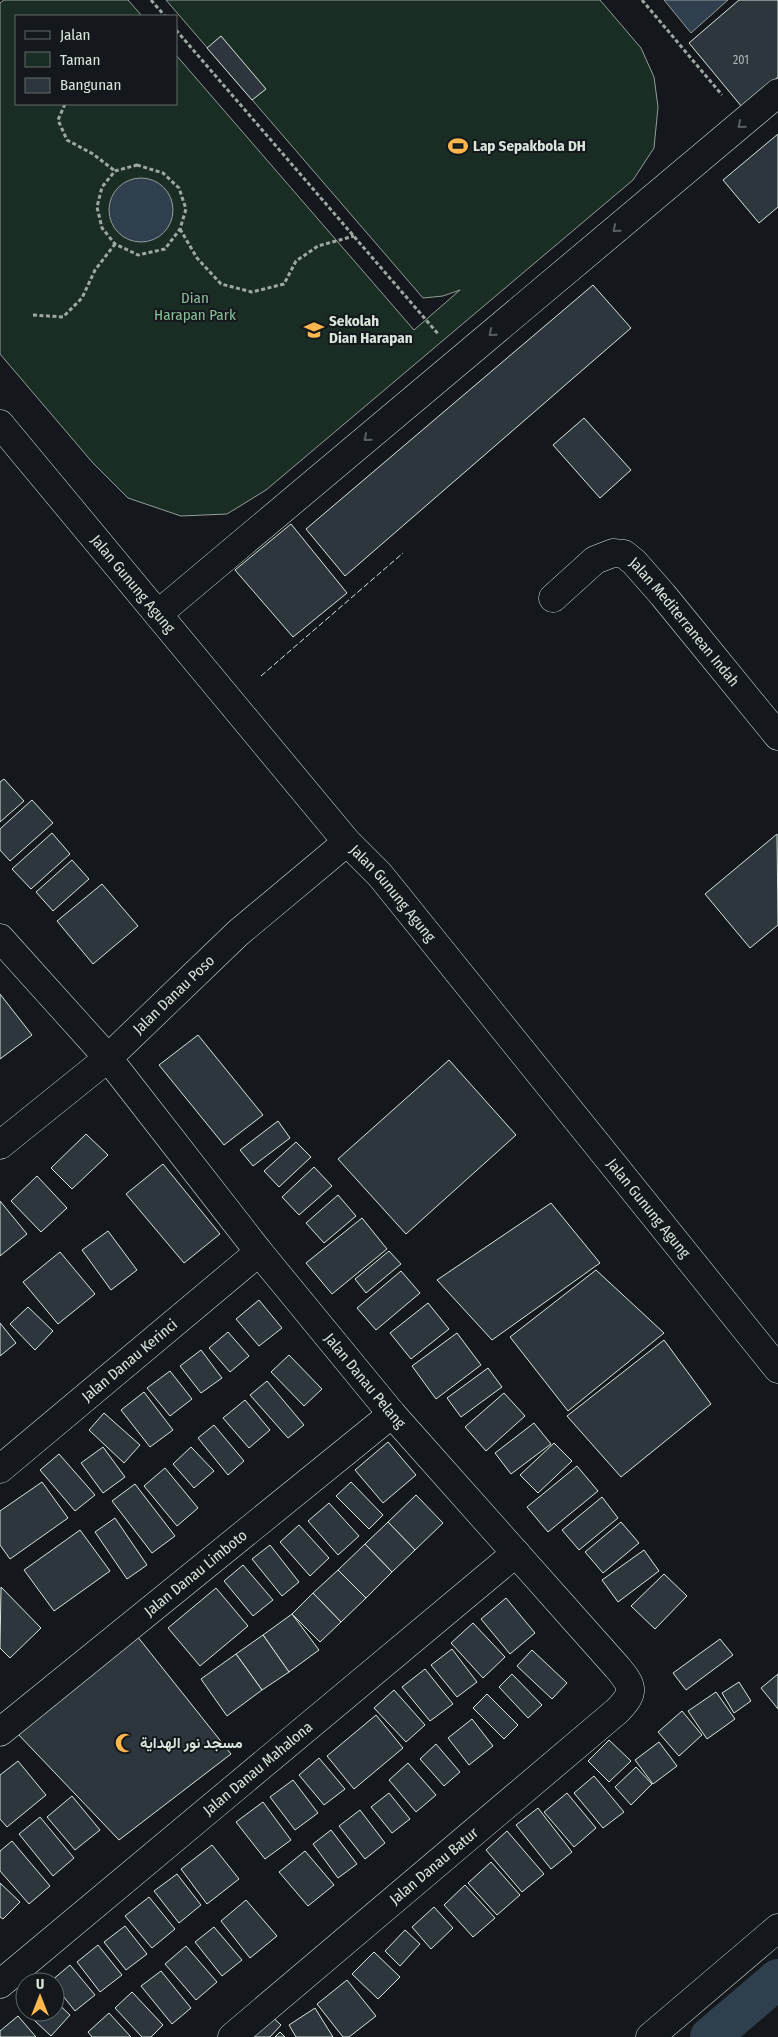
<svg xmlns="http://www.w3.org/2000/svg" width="778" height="2037" font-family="'Fira Sans Condensed',Vazirmatn,sans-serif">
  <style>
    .green { fill: #1a2d24; stroke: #939e99 }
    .water { fill: #2f3f4d; stroke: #939e99 }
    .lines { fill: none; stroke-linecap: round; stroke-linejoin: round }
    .canal { stroke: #2f3f4d; stroke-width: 40 }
    .building { fill: #2c363c; stroke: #d8e6dc }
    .minor-casing { stroke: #d8e6dc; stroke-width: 29 }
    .path { stroke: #9da8a2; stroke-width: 3; stroke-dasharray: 4 2.5; stroke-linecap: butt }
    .minor { stroke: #14181c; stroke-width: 28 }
    .fence { stroke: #d8e6dc; stroke-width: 1; stroke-dasharray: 6 2.5; stroke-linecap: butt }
    .oneway { stroke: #59605f }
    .labels { text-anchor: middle; stroke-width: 4; stroke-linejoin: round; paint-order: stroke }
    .number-label { font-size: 12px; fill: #adbab4 }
    .poi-label { font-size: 15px; font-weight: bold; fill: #d8e6dc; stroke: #14181c; text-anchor: start }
    .park-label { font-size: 15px; fill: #8ac095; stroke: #14181c }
    .street-label { font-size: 15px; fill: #d8e6dc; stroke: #14181c }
  </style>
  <rect width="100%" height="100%" fill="#14181c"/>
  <path class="green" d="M 4,0 L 128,0 L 142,16 L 16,16 L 16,104 L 176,104 L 176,55 L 414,330 L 460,290 L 443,296 L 423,298 L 166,0 L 600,0 L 641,48 L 654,77 L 658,107 L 654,148 L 633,180 L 266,490 L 227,514 L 181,516 L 128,498 L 93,463 L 0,354 L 0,3 Z"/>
  <g class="water">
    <path d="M 664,0 L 728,0 L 691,33 Z"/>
    <circle cx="141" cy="210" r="32"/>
  </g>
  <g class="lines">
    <path class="canal" d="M 710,2037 L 778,1979"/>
  </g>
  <g class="building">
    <path d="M 739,0 L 778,0 L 778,77 L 742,107 L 689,43 Z"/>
    <path d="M 221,36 L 266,89 L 252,100 L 207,48 Z"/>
    <path d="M 778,134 L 778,207 L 759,223 L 723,180 Z"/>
    <path d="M 593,285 L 631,328 L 345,576 L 306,529 Z"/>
    <path d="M 584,418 L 631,470 L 600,498 L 553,445 Z"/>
    <path d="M 291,524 L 347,593 L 293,637 L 235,570 Z"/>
    <path d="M 4,779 L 24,801 L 0,822 L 0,782 Z"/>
    <path d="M 32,800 L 53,823 L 10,861 L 0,850 L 0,829 Z"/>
    <path d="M 52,833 L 70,854 L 31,889 L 12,869 Z"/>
    <path d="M 777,834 L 778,925 L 750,948 L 705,894 Z"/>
    <path d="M 72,860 L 89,879 L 53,911 L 36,892 Z"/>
    <path d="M 102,884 L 138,926 L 93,964 L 57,921 Z"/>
    <path d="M 0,994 L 32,1035 L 0,1059 Z"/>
    <path d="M 198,1035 L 263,1115 L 224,1145 L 159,1065 Z"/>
    <path d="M 449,1060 L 516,1135 L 406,1234 L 338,1159 Z"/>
    <path d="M 278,1121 L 290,1138 L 253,1166 L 240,1150 Z"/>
    <path d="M 86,1134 L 108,1155 L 72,1189 L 51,1168 Z"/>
    <path d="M 296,1142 L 311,1157 L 279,1187 L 264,1171 Z"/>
    <path d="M 163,1164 L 220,1234 L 184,1263 L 126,1194 Z"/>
    <path d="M 314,1167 L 332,1186 L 299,1215 L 282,1197 Z"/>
    <path d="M 37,1176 L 67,1208 L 41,1232 L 11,1201 Z"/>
    <path d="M 338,1195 L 356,1216 L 324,1243 L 306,1223 Z"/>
    <path d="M 0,1201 L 27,1234 L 0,1256 Z"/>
    <path d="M 551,1203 L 600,1263 L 492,1340 L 437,1280 Z"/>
    <path d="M 362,1218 L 387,1249 L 332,1294 L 306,1263 Z"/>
    <path d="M 108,1231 L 137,1270 L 111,1290 L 82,1250 Z"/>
    <path d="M 389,1251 L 401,1264 L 366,1293 L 355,1279 Z"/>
    <path d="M 60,1252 L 95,1294 L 58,1324 L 23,1282 Z"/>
    <path d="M 596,1270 L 664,1333 L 568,1411 L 510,1337 Z"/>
    <path d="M 401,1271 L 420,1293 L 376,1330 L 357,1308 Z"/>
    <path d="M 259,1300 L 282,1328 L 259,1346 L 236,1319 Z"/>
    <path d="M 428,1303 L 449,1329 L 411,1359 L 390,1333 Z"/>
    <path d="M 28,1307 L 53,1331 L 35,1350 L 10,1324 Z"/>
    <path d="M 0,1323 L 16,1343 L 0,1356 Z"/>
    <path d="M 228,1332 L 249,1356 L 230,1372 L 209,1348 Z"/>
    <path d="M 457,1333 L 481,1365 L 436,1399 L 412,1366 Z"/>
    <path d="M 664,1340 L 711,1404 L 621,1477 L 567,1416 Z"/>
    <path d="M 201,1350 L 222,1378 L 201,1393 L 180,1366 Z"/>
    <path d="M 289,1355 L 322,1389 L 304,1406 L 271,1372 Z"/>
    <path d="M 488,1368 L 502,1387 L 461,1417 L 447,1398 Z"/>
    <path d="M 170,1371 L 192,1399 L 170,1416 L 147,1388 Z"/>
    <path d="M 267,1381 L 304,1425 L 288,1438 L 250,1395 Z"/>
    <path d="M 144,1392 L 173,1430 L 150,1447 L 121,1410 Z"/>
    <path d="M 504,1393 L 525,1416 L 486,1451 L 465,1427 Z"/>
    <path d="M 245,1400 L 270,1430 L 249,1448 L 223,1418 Z"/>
    <path d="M 104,1413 L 140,1445 L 124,1463 L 89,1430 Z"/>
    <path d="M 534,1423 L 551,1444 L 511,1474 L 495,1453 Z"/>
    <path d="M 214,1425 L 244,1461 L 228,1475 L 198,1438 Z"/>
    <path d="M 388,1442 L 416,1475 L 383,1503 L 355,1470 Z"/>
    <path d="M 554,1443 L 572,1461 L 538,1493 L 520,1475 Z"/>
    <path d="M 103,1447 L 125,1477 L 103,1493 L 81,1463 Z"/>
    <path d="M 191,1447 L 214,1471 L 194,1488 L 173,1464 Z"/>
    <path d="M 59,1454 L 95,1495 L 75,1511 L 40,1470 Z"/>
    <path d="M 577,1466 L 598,1491 L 548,1532 L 527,1507 Z"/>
    <path d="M 165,1468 L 198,1508 L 177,1526 L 144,1486 Z"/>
    <path d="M 42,1482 L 68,1518 L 10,1559 L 0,1545 L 0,1511 Z"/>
    <path d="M 351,1482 L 383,1515 L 369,1529 L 336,1496 Z"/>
    <path d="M 135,1484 L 175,1536 L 152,1553 L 112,1501 Z"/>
    <path d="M 416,1495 L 443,1523 L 415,1550 L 388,1522 Z"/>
    <path d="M 602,1497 L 618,1518 L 579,1550 L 562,1530 Z"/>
    <path d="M 329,1503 L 359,1536 L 338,1555 L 308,1521 Z"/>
    <path d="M 115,1518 L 147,1565 L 127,1579 L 95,1532 Z"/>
    <path d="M 388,1522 L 415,1550 L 392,1572 L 365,1544 Z"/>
    <path d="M 621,1522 L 639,1543 L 603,1573 L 585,1552 Z"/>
    <path d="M 299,1525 L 329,1558 L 310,1576 L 280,1542 Z"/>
    <path d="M 80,1530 L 110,1571 L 54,1611 L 24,1570 Z"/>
    <path d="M 365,1544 L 392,1572 L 366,1598 L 338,1570 Z"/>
    <path d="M 270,1545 L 299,1582 L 282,1596 L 252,1559 Z"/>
    <path d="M 644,1550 L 659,1571 L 618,1602 L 602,1580 Z"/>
    <path d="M 243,1565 L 273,1600 L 253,1616 L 224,1581 Z"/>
    <path d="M 338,1570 L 366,1598 L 341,1622 L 313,1593 Z"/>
    <path d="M 664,1574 L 687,1596 L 655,1629 L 631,1606 Z"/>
    <path d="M 1,1587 L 41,1628 L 10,1658 L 0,1648 Z"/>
    <path d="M 216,1588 L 248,1626 L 200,1666 L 168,1628 Z"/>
    <path d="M 313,1593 L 341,1622 L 320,1642 L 292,1614 Z"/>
    <path d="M 506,1598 L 535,1633 L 510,1654 L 481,1619 Z"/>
    <path d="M 292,1614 L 319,1650 L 289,1672 L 263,1635 Z"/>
    <path d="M 473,1623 L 505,1657 L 483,1678 L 451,1643 Z"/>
    <path d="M 263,1635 L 289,1672 L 262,1690 L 236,1654 Z"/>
    <path d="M 137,1636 L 231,1754 L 119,1840 L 16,1732 Z"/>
    <path d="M 720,1639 L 733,1655 L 686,1690 L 673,1673 Z"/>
    <path d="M 452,1649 L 477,1682 L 457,1697 L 431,1665 Z"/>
    <path d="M 532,1650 L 567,1683 L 552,1699 L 517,1666 Z"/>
    <path d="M 236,1654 L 262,1690 L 227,1716 L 201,1679 Z"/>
    <path d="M 425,1669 L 453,1704 L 430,1721 L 402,1687 Z"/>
    <path d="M 512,1674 L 542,1705 L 528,1718 L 499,1687 Z"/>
    <path d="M 778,1674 L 778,1709 L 761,1688 Z"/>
    <path d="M 739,1682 L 751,1701 L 734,1713 L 722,1693 Z"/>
    <path d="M 394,1690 L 425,1725 L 406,1742 L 374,1708 Z"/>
    <path d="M 716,1692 L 735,1719 L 707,1739 L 688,1711 Z"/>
    <path d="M 487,1694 L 518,1725 L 504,1739 L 473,1708 Z"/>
    <path d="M 682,1711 L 702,1735 L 679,1756 L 658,1732 Z"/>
    <path d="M 376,1715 L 403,1748 L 354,1789 L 327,1756 Z"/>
    <path d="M 472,1719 L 493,1746 L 469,1765 L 448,1738 Z"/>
    <path d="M 609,1740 L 631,1761 L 609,1782 L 588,1761 Z"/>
    <path d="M 659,1742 L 677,1766 L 653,1784 L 635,1760 Z"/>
    <path d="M 436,1744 L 460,1772 L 444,1786 L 420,1759 Z"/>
    <path d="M 319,1758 L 345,1789 L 324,1805 L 299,1775 Z"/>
    <path d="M 18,1761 L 46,1795 L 7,1827 L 0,1819 L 0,1775 Z"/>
    <path d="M 408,1763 L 436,1795 L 416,1812 L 389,1780 Z"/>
    <path d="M 636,1767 L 652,1784 L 631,1805 L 615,1787 Z"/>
    <path d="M 594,1776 L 624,1812 L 603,1828 L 574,1793 Z"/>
    <path d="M 293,1780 L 318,1813 L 295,1830 L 270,1797 Z"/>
    <path d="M 389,1793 L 410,1819 L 392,1833 L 371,1807 Z"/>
    <path d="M 567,1793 L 596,1828 L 574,1847 L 544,1812 Z"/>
    <path d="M 72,1796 L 100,1830 L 75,1850 L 47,1817 Z"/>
    <path d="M 263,1802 L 291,1840 L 265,1859 L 236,1822 Z"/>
    <path d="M 538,1808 L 572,1852 L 551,1869 L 516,1825 Z"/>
    <path d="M 360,1810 L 385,1843 L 365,1859 L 339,1826 Z"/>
    <path d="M 40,1817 L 74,1858 L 53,1876 L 19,1834 Z"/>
    <path d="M 331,1830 L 357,1864 L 338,1878 L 313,1844 Z"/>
    <path d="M 507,1831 L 544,1874 L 522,1892 L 486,1850 Z"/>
    <path d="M 12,1841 L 50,1886 L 29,1904 L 0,1871 L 0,1851 Z"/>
    <path d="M 212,1845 L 239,1879 L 207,1904 L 181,1869 Z"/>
    <path d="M 305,1851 L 334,1885 L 308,1906 L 279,1872 Z"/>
    <path d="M 491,1862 L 520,1895 L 497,1915 L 468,1883 Z"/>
    <path d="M 177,1874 L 201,1905 L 179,1923 L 154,1891 Z"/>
    <path d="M 0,1883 L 20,1902 L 3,1919 L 0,1917 Z"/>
    <path d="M 465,1885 L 495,1918 L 473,1937 L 444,1905 Z"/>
    <path d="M 149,1897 L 175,1929 L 152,1948 L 125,1916 Z"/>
    <path d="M 246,1900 L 277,1936 L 250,1958 L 221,1921 Z"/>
    <path d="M 434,1907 L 453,1928 L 431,1949 L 412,1927 Z"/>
    <path d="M 125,1926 L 147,1954 L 126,1970 L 104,1942 Z"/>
    <path d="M 214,1927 L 242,1960 L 222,1976 L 195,1942 Z"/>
    <path d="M 405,1930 L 420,1944 L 400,1966 L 385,1951 Z"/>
    <path d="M 98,1945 L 122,1975 L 100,1992 L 77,1962 Z"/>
    <path d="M 186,1946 L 217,1982 L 196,2000 L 165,1964 Z"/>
    <path d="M 374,1952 L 400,1977 L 378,1999 L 352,1974 Z"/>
    <path d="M 70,1965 L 95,1995 L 75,2011 L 55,1986 L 55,1982 L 51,1981 Z"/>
    <path d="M 161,1971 L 191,2008 L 172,2024 L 141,1986 Z"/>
    <path d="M 347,1980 L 376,2016 L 349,2037 L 343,2037 L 317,2004 Z"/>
    <path d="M 132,1992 L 163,2025 L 151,2037 L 142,2037 L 115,2008 Z"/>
    <path d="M 25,2000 L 25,2012 L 55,2012 L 55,2001 L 70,2015 L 51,2036 L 19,2006 Z"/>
    <path d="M 315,2008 L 333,2037 L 296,2037 L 289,2025 Z"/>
    <path d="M 109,2013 L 131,2037 L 92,2037 L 88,2032 Z"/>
    <path d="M 268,2013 L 281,2025 L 270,2037 L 246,2037 Z"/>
    <path d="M 18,2016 L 36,2037 L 0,2037 L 0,2031 Z"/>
    <path d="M 280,2032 L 285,2037 L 275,2037 Z"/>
  </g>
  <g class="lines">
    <defs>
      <g id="minor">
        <path id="s1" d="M 0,424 L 347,842 L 380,875 L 778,1369"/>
        <path id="s2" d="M 553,598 L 595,560 L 613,553 L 624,554 L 634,562 L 663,595 L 778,736"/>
        <path d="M 158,614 L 778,93"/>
        <path id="s3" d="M 0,938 L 108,1058 L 259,1252 L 392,1414 L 617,1667 C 633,1686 636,1692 617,1711 L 232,2037"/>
        <path id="s4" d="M 0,1145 L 108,1058 L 238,933 L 347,842"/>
        <path id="s5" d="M 0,1469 L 259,1252"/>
        <path id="s6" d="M 0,1732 L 392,1414"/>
        <path id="s7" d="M 0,1984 L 516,1553"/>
        <path d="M 650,2037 L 778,1928"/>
      </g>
    </defs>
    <use href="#minor" class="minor-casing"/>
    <g class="path">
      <path d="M 151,0 L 165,16"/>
      <path d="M 642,0 L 722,95"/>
      <path d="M 176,30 L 439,335"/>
      <path d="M 65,104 L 58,120 L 67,140 L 93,154 L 115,171"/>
      <path d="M 137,165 L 163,173 L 179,188 L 186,209 L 180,229 L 165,249 L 138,255 L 115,244 L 102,228 L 97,207 L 102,187 L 115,171 Z"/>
      <path d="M 180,229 L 197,258 L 221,284 L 252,292 L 284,284 L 296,261 L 318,246 L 354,236"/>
      <path d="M 33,315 L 63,317 L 82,298 L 95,270 L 115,244"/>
    </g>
    <use href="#minor" class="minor"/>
    <path class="fence" d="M 261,676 L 403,553"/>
  </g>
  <defs><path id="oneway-chevron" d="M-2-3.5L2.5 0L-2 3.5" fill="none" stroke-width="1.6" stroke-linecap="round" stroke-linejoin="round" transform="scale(1.25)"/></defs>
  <g class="oneway">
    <use href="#oneway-chevron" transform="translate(741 125) rotate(140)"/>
    <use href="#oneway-chevron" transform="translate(616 229) rotate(140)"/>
    <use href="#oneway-chevron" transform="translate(492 333) rotate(140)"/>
    <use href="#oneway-chevron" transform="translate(367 438) rotate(140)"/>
  </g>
  <defs>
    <symbol id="stadium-bare" viewBox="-9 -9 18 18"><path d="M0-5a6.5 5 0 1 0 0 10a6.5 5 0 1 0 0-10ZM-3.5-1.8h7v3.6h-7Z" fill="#ffb74d" stroke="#14181c" stroke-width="2.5" paint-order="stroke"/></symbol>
    <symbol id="school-bare" viewBox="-9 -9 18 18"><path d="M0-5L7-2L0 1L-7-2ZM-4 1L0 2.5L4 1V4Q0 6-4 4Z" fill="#ffb74d" stroke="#14181c" stroke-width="2.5" paint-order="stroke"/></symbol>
    <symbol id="mosque-bare" viewBox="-9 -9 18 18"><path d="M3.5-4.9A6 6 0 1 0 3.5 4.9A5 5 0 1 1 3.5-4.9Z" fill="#ffb74d" stroke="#14181c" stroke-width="2.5" paint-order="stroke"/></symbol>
  </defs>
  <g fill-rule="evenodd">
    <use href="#stadium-bare" x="444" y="132" width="28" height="28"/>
    <use href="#school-bare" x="300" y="316" width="28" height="28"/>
    <use href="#mosque-bare" x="111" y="1729" width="28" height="28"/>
  </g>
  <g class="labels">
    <g class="number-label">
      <text x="741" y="64">201</text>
    </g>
    <g class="poi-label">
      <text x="473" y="151">Lap Sepakbola DH</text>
      <text x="329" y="326">Sekolah<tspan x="329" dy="17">Dian Harapan</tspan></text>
      <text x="140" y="1748">مسجد نور الهداية</text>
    </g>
    <g class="park-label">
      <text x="195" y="303">Dian<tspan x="195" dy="17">Harapan Park</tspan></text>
    </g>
    <g class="street-label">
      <text dy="5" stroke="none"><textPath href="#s1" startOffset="208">Jalan Gunung Agung</textPath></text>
      <text dy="5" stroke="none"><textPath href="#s2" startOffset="178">Jalan Mediterranean Indah</textPath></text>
      <text dy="5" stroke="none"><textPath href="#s1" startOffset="612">Jalan Gunung Agung</textPath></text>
      <text dy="5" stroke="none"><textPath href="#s4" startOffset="230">Jalan Danau Poso</textPath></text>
      <text dy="5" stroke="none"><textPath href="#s1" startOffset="1018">Jalan Gunung Agung</textPath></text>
      <text dy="5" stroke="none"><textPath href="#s5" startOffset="169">Jalan Danau Kerinci</textPath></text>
      <text dy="5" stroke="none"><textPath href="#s3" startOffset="574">Jalan Danau Pelang</textPath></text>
      <text dy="5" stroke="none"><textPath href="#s6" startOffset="252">Jalan Danau Limboto</textPath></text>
      <text dy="5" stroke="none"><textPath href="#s7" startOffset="336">Jalan Danau Mahalona</textPath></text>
      <text transform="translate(434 1866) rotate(-40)" y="5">Jalan Danau Batur</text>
    </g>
  </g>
  <rect x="15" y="15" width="162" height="90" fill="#14181c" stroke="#626a69"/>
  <rect x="25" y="31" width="25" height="8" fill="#14181c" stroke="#626a69"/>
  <text x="60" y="40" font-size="15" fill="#d8e6dc">Jalan</text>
  <rect x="25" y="52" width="25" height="15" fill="#1a2d24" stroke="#626a69"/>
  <text x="60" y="65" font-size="15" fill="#d8e6dc">Taman</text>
  <rect x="25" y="78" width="25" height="15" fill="#2c363c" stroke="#626a69"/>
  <text x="60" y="90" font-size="15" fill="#d8e6dc">Bangunan</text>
  <g transform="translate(40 1997)"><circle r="24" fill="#14181c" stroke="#626a69"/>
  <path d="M0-4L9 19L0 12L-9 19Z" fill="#ffb74d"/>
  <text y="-8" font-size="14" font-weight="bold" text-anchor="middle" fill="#d8e6dc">U</text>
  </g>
</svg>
